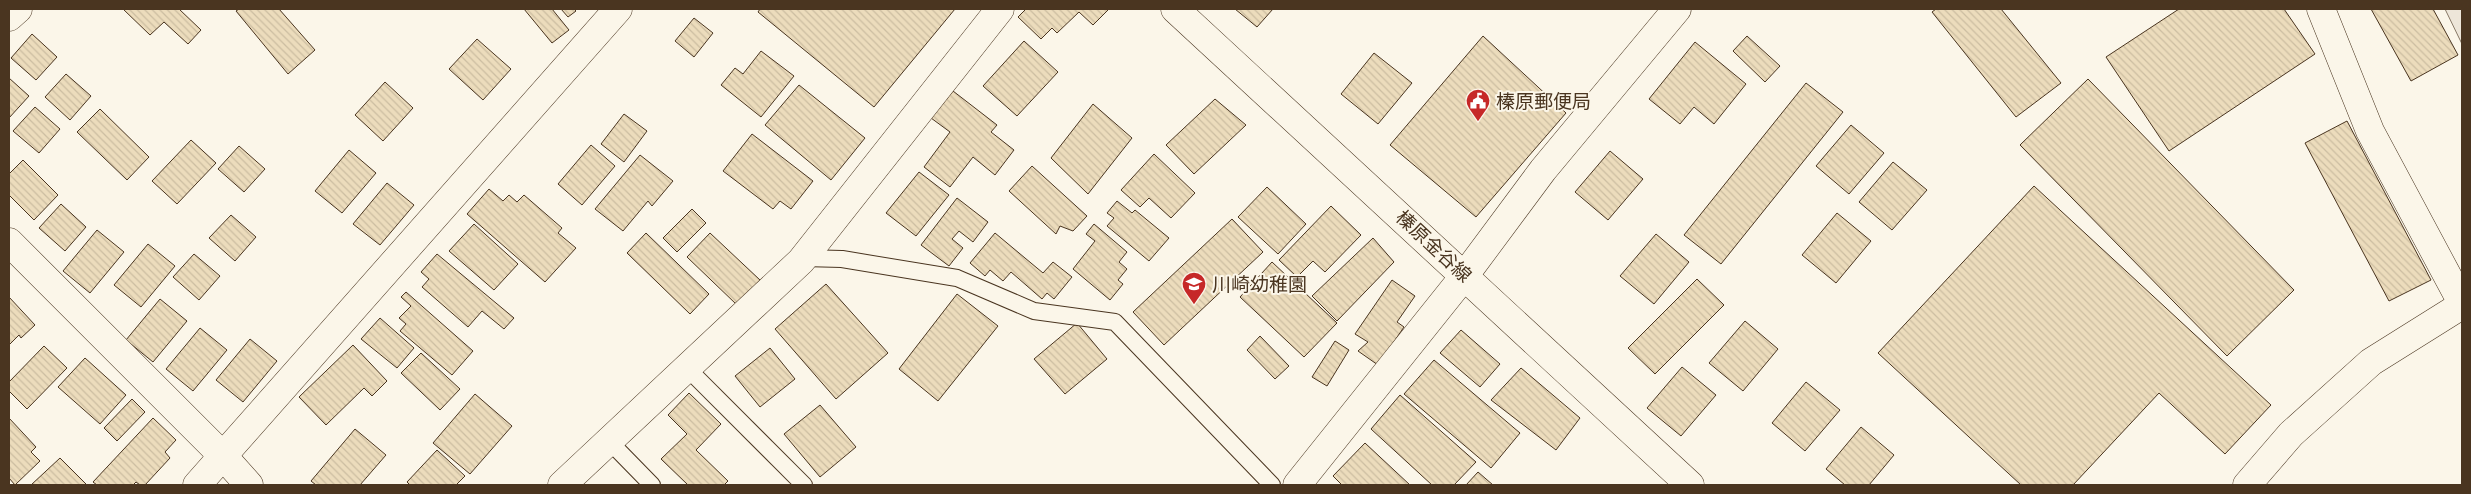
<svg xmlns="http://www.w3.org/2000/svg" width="2471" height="494" font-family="'Titillium Web','Noto Sans JP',sans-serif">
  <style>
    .grass { fill: #ede6d9; stroke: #887966 }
    .building { fill: url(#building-back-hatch); stroke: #4a3520 }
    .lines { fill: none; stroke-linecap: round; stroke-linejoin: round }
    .lane-casing { stroke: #4a3520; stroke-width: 18 }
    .street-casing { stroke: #4a3520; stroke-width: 29 }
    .secondary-casing { stroke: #4a3520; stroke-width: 29 }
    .lane { stroke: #fbf6e9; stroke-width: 16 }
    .street { stroke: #fbf6e9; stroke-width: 28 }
    .secondary { stroke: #fbf6e9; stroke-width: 28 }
    .labels { text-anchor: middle; stroke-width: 4; stroke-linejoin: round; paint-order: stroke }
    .poi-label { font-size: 19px; fill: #4a3520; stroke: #fbf6e9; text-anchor: start }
    .street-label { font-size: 19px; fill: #4a3520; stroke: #fbf6e9 }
  </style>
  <defs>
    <pattern id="building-back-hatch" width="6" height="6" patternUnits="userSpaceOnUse" patternTransform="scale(1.25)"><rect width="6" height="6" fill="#ecdcbc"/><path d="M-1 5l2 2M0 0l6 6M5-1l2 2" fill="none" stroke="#ccbda1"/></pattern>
  </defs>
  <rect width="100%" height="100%" fill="#fbf6e9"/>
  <path class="grass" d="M 2445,9 L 2462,9 L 2462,44 Z"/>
  <g class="building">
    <path d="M 123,9 L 179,9 L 201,30 L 188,44 L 164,22 L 150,35 Z"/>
    <path d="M 239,9 L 279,9 L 315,50 L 288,74 L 236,11 Z"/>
    <path d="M 524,9 L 552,9 L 569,30 L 552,43 Z"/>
    <path d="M 561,9 L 574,9 L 576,11 L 568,17 Z"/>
    <path d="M 760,9 L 955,9 L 874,107 L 758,12 Z"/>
    <path d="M 1026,9 L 1109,9 L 1093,25 L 1079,12 L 1057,33 L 1052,28 L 1041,39 L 1018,17 Z"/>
    <path d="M 1235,9 L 1273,9 L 1257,27 Z"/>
    <path d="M 1936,9 L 2001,9 L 2061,83 L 2016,117 L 1932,12 Z"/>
    <path d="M 2179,9 L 2284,9 L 2315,54 L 2169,151 L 2106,57 Z"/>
    <path d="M 2371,9 L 2433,9 L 2458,55 L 2411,81 Z"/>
    <path d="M 694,18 L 713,33 L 694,57 L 675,41 Z"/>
    <path d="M 32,34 L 57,57 L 36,80 L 11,58 Z"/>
    <path d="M 1483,36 L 1566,113 L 1476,217 L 1390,145 Z"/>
    <path d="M 1747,36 L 1780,66 L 1765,82 L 1733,51 Z"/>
    <path d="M 477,39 L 511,69 L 483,100 L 449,69 Z"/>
    <path d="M 1024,41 L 1058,72 L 1017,116 L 983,86 Z"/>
    <path d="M 1695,42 L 1746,84 L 1714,124 L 1694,107 L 1680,124 L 1649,99 Z"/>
    <path d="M 761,51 L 794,76 L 761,117 L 721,85 L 735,68 L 743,74 Z"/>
    <path d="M 1374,53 L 1412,83 L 1378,124 L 1341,94 Z"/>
    <path d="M 66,74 L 91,96 L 70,120 L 45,97 Z"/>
    <path d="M 9,78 L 29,96 L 9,118 Z"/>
    <path d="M 2088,79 L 2294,290 L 2227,356 L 2020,145 Z"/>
    <path d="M 385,82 L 413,108 L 383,141 L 355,115 Z"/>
    <path d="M 1806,83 L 1843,112 L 1721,264 L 1684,235 Z"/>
    <path d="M 799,85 L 865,138 L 831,180 L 765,125 Z"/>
    <path d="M 953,91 L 997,125 L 991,132 L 1014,150 L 995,175 L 973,157 L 950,187 L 924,167 L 950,132 L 931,118 Z"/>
    <path d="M 1215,99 L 1246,125 L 1194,174 L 1166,145 Z"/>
    <path d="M 1093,104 L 1132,138 L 1088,194 L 1051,158 Z"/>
    <path d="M 35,107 L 60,129 L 39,153 L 13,131 Z"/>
    <path d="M 100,109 L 149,157 L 127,180 L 77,132 Z"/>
    <path d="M 624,114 L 647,131 L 624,162 L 601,144 Z"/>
    <path d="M 2347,121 L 2431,280 L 2389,301 L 2305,143 Z"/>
    <path d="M 1851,125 L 1884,153 L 1849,194 L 1816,166 Z"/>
    <path d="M 752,134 L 813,181 L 791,209 L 780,201 L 773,209 L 723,171 Z"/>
    <path d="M 191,140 L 216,163 L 177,204 L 152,181 Z"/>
    <path d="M 591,145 L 615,166 L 582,205 L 558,184 Z"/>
    <path d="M 239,146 L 265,169 L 244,192 L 218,169 Z"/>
    <path d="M 349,150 L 376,173 L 342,213 L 315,191 Z"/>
    <path d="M 1610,151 L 1643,179 L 1608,220 L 1575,192 Z"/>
    <path d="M 1154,154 L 1195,193 L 1171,218 L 1149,198 L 1140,207 L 1121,190 Z"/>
    <path d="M 640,155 L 673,181 L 652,206 L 648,201 L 623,231 L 595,209 Z"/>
    <path d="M 23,160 L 58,195 L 34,220 L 9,195 L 9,174 Z"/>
    <path d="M 1893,162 L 1927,190 L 1892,230 L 1859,202 Z"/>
    <path d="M 1032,166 L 1087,216 L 1073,231 L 1060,226 L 1056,234 L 1009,191 Z"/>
    <path d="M 919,172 L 949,195 L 916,236 L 886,213 Z"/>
    <path d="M 387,183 L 414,205 L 380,245 L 353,224 Z"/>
    <path d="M 2034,186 L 2271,405 L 2225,454 L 2159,393 L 2073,485 L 2021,485 L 1878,353 Z"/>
    <path d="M 1267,187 L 1306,224 L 1278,254 L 1238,217 Z"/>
    <path d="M 489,189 L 503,201 L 509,195 L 517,202 L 524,195 L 562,228 L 558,233 L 576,248 L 545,282 L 467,214 Z"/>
    <path d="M 957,198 L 988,222 L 973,242 L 959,231 L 952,239 L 963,248 L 949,266 L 921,245 Z"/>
    <path d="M 1117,201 L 1132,213 L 1135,210 L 1169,238 L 1149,261 L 1107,226 L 1114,218 L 1107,213 Z"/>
    <path d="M 61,204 L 86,227 L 65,251 L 39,228 Z"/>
    <path d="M 1331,206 L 1361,235 L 1325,272 L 1313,261 L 1297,277 L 1279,260 Z"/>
    <path d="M 692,209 L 706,223 L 677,252 L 663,238 Z"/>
    <path d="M 1837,213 L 1871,241 L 1836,283 L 1802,255 Z"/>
    <path d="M 231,215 L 256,237 L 235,261 L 209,238 Z"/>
    <path d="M 1232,219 L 1263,252 L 1164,345 L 1133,312 Z"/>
    <path d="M 474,224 L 518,264 L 494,290 L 449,251 Z"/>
    <path d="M 1094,224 L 1127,252 L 1119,262 L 1127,269 L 1118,280 L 1123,284 L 1110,300 L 1073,269 L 1095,241 L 1086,234 Z"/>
    <path d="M 97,230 L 124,252 L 90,293 L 63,271 Z"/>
    <path d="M 646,233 L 709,294 L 690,314 L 627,253 Z"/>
    <path d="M 710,233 L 760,280 L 736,304 L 687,257 Z"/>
    <path d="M 995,233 L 1043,273 L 1053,262 L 1072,277 L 1054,299 L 1047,293 L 1042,299 L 1011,272 L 1003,281 L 990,270 L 985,276 L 970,263 Z"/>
    <path d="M 1656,234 L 1689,262 L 1654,304 L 1620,276 Z"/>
    <path d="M 1373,238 L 1394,262 L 1337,321 L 1312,296 Z"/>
    <path d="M 148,244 L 175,266 L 141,307 L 114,285 Z"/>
    <path d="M 194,254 L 220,276 L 199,300 L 173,277 Z"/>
    <path d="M 437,254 L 514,318 L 504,329 L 482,311 L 468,327 L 422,287 L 429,279 L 421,272 Z"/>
    <path d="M 1272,262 L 1337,323 L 1304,357 L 1240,297 Z"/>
    <path d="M 1697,279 L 1724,305 L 1655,374 L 1628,348 Z"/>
    <path d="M 1392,280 L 1415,296 L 1397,322 L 1404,327 L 1378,365 L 1358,351 L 1368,342 L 1355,334 Z"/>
    <path d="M 826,284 L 888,353 L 836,399 L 775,329 Z"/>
    <path d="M 406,292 L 473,351 L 452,375 L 400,331 L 406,324 L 399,318 L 411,306 L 401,297 Z"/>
    <path d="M 957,294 L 998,326 L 938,401 L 899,369 Z"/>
    <path d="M 9,297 L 35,325 L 21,338 L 19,335 L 9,345 Z"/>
    <path d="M 160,299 L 187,321 L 153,362 L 126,340 Z"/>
    <path d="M 380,318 L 414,348 L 397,368 L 361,339 Z"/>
    <path d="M 1745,321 L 1778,349 L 1743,391 L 1709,363 Z"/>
    <path d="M 1077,323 L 1107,359 L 1065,394 L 1034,359 Z"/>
    <path d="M 200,328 L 227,350 L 193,391 L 166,369 Z"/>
    <path d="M 1461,330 L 1500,364 L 1480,387 L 1440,353 Z"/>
    <path d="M 1260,336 L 1289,366 L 1275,379 L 1247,350 Z"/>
    <path d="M 250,339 L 277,361 L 243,402 L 216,380 Z"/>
    <path d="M 1335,341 L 1349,350 L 1327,386 L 1312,377 Z"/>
    <path d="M 353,345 L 387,381 L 372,396 L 364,388 L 326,425 L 299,397 Z"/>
    <path d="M 44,346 L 67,368 L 27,409 L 9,391 L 9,382 Z"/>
    <path d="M 770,348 L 795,379 L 760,407 L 735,376 Z"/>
    <path d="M 421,353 L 460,389 L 440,410 L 401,373 Z"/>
    <path d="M 85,358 L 126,395 L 100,424 L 58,387 Z"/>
    <path d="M 1434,360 L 1520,433 L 1491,468 L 1404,394 Z"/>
    <path d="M 1682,367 L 1716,395 L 1681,436 L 1647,408 Z"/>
    <path d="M 1521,368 L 1580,418 L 1556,450 L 1491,400 Z"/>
    <path d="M 1806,382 L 1840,410 L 1805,451 L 1772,423 Z"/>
    <path d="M 689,393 L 721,424 L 696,450 L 728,481 L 724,485 L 688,485 L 661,459 L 687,434 L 668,415 Z"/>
    <path d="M 475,394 L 512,426 L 470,474 L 433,443 Z"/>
    <path d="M 1400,395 L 1476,462 L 1454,485 L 1432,485 L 1371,429 Z"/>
    <path d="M 132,399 L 145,412 L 117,441 L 104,428 Z"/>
    <path d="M 820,405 L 856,447 L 820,477 L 784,434 Z"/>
    <path d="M 9,418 L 36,447 L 31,452 L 40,461 L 15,485 L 9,478 Z"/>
    <path d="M 153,418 L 176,440 L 165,452 L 170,458 L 145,485 L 140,485 L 136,482 L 133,485 L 97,485 L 93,482 Z"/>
    <path d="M 1861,427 L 1894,455 L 1869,485 L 1845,485 L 1826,469 Z"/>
    <path d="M 355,429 L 386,455 L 360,485 L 316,485 L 311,481 Z"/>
    <path d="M 1365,443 L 1410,485 L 1342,485 L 1333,476 Z"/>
    <path d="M 437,450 L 465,476 L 456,485 L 410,485 L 407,482 Z"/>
    <path d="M 60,458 L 87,485 L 31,485 Z"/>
    <path d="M 1478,472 L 1493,485 L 1466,485 Z"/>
  </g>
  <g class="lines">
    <defs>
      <g id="lane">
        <path d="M 803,258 L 842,259 L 957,278 L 1034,311 L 1115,322 L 1272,485"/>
        <path d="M 687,368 L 804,485"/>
        <path d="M 609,441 L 652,485"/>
      </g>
      <g id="street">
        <path d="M 2321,9 L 2370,131 L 2462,303"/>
        <path d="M 9,17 L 18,9"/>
        <path d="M 9,242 L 224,457 L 249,485"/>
        <path d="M 197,485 L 618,9"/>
        <path d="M 562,485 L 801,261 L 1000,9"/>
        <path d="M 1297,485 L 1465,275 L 1543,170 L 1677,9"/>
        <path d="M 2247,485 L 2291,434 L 2371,362 L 2462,305"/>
      </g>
      <path id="secondary" d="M 1175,9 L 1690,485"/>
    </defs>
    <use href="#lane" class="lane-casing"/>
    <use href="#street" class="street-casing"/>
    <use href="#secondary" class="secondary-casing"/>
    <use href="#lane" class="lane"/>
    <use href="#street" class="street"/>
    <use href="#secondary" class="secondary"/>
  </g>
  <defs>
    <symbol id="civic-pin" viewBox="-11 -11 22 30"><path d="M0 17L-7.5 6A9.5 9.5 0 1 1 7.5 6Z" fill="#c62828" stroke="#fbf6e9"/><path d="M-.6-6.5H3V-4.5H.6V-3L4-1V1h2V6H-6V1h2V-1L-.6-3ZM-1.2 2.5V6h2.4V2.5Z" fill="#fff"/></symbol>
    <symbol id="school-pin" viewBox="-11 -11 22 30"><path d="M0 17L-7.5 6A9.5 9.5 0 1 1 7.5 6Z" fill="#c62828" stroke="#fbf6e9"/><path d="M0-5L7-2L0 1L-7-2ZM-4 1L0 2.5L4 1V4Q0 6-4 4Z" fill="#fff"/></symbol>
  </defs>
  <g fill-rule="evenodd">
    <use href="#civic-pin" x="1464" y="87" width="28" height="38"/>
    <use href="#school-pin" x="1180" y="270" width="28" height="38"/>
  </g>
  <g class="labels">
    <g class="poi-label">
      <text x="1496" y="108">榛原郵便局</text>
      <text x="1212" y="291">川崎幼稚園</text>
    </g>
    <g class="street-label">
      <text transform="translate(1434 246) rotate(43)" y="7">榛原金谷線</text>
    </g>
  </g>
  <rect width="2471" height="494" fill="none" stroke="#4a3520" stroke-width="20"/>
</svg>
